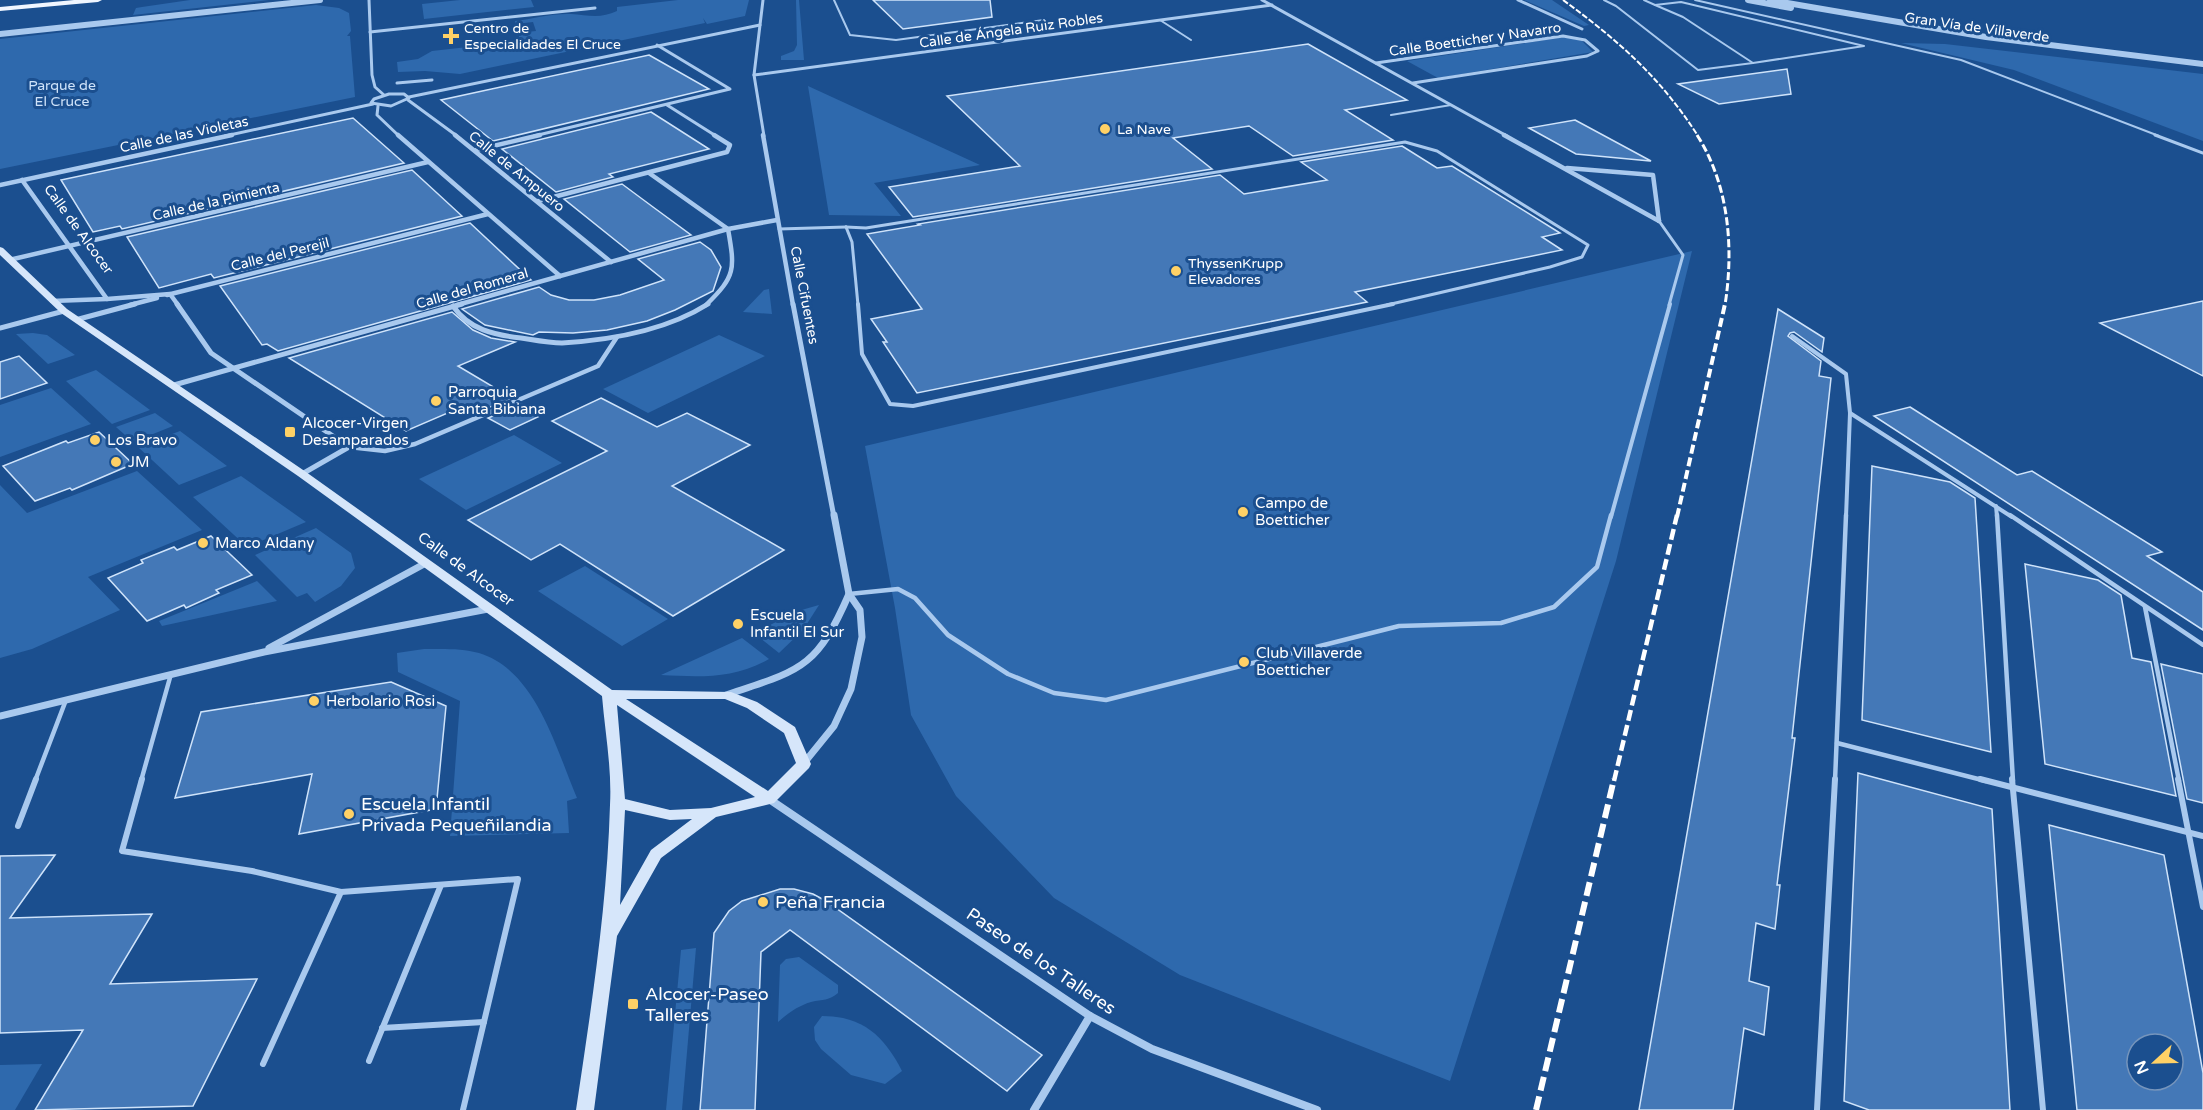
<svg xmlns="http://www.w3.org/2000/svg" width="2203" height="1110" font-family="'Varela Round',sans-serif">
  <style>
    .green { fill: #2e69ad }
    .building { fill: #4478b7; stroke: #cfe3fa; stroke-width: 1.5; fill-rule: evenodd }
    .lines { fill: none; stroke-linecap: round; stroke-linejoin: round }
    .service-far4 { stroke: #a9c9ee; stroke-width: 2 }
    .service-far3 { stroke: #a9c9ee; stroke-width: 3 }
    .service-far2 { stroke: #a9c9ee; stroke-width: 4 }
    .service-far1 { stroke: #a9c9ee; stroke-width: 4.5 }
    .service { stroke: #a9c9ee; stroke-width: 6 }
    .pedestrian-far1 { stroke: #a9c9ee; stroke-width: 3 }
    .pedestrian { stroke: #a9c9ee; stroke-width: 4.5 }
    .minor-far4 { stroke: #a9c9ee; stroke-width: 3 }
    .minor-far3 { stroke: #a9c9ee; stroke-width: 4.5 }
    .minor-far2 { stroke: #a9c9ee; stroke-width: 5 }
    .minor-far1 { stroke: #a9c9ee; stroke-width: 7 }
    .minor { stroke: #a9c9ee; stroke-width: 8 }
    .tertiary { stroke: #a9c9ee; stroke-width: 6 }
    .secondary { fill: #d6e6fa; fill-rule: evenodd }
    .primary { fill: #f0f6ff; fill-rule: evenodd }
    .rail-far4 { stroke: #fff; stroke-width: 2; stroke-dasharray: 6 2; stroke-linecap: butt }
    .rail-far3 { stroke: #fff; stroke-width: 3; stroke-dasharray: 8 3; stroke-linecap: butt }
    .rail-far2 { stroke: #fff; stroke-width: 4; stroke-dasharray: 9 4; stroke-linecap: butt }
    .rail-far1 { stroke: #fff; stroke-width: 4.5; stroke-dasharray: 11 4.5; stroke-linecap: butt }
    .rail { stroke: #fff; stroke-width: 6; stroke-dasharray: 14 6; stroke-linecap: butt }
    .tertiary-bridge { stroke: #a9c9ee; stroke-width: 6 }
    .poi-dot { fill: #ffd166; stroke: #1b4f8f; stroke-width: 2 }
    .labels { text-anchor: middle; stroke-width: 6; stroke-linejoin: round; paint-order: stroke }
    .far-street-label { font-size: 14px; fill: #fff; stroke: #1b4f8f }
    .far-poi-label { font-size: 14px; fill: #fff; stroke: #1b4f8f; text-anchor: start }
    .far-park-label { font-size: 14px; fill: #cfe3fa; stroke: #1b4f8f }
    .poi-label { font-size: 15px; fill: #fff; stroke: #1b4f8f; text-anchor: start }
    .street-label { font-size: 15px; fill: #fff; stroke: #1b4f8f }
    .near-poi-label { font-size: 18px; fill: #fff; stroke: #1b4f8f; text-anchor: start }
    .near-street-label { font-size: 18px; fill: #fff; stroke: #1b4f8f }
  </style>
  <rect width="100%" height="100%" fill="#1b4f8f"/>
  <g class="green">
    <path d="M 190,0 L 269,0 L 133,15 L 136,8 L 142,7 Z"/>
    <path d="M 460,0 L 531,0 L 534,7 L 424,19 L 422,4 Z"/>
    <path d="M 678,0 L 749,0 L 745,16 L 707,24 L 703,18 L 705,23 L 460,74 L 425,71 L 398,72 L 397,62 L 418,59 L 432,51 L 520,41 L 518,33 L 536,31 L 533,22 L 516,24 L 515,21 C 532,19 553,13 571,14 C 587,15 601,19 617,11 L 617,7 Z"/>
    <path d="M 796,0 L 799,0 L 804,60 L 781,60 L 781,56 L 794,51 L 797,45 Z"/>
    <path d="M 1524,0 L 1552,0 L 1589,25 L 1584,26 Z"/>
    <path d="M 316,5 L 339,8 L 349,13 L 351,31 L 347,36 L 350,36 L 355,97 L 0,169 L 0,39 Z"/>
    <path d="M 1565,37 L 1582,41 L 1593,52 L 1438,78 L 1407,61 Z"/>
    <path d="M 1901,43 L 1945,44 L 2203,74 L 2203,141 L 2014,70 Z"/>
    <path d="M 808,86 L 980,165 L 874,183 L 901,216 L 829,215 Z"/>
    <path d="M 1692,251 L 1616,561 L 1450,1081 L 1180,975 L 1054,898 L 956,796 L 911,715 L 895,608 L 865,446 Z"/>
    <path d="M 769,289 L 772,314 L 743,312 L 764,290 Z"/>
    <path d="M 33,333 L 47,335 L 75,355 L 48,364 L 16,334 Z"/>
    <path d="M 719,335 L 765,356 L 648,413 L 603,389 Z"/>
    <path d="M 96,370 L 150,410 L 112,424 L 66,381 Z"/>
    <path d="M 51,388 L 91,424 L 0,457 L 0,405 Z"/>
    <path d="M 155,413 L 173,426 L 133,442 L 116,427 Z"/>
    <path d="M 180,431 L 227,466 L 179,485 L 138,447 Z"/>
    <path d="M 514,435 L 562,463 L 466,510 L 419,479 Z"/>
    <path d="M 137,471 L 202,530 L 88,577 L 120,610 L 32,649 L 0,658 L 0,485 L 27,513 Z"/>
    <path d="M 241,476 L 306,522 L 247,547 L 193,497 Z"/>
    <path d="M 316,528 L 351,553 L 355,568 L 341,586 L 315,602 L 307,593 L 297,597 L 255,555 Z"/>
    <path d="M 585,566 L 668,619 L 622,646 L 538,591 Z"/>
    <path d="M 257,581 L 277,601 L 162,626 L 159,621 Z"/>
    <path d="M 819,605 L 803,630 L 779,653 L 754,633 L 798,611 Z"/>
    <path d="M 742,638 L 769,659 C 733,679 701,677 661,675 Z"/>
    <path d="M 424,649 C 442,649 462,648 479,653 C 536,670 556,749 577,798 L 567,801 L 569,833 L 450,836 L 460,701 L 398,672 L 397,653 Z"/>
    <path d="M 696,948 L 682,1110 L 666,1110 L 681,950 Z"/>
    <path d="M 799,957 L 838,985 L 838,993 C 829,1001 823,999 811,1002 C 798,1006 788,1013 778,1022 L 780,965 L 786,959 Z"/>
    <path d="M 822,1016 C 863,1016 884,1036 902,1071 L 885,1084 L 851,1075 L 821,1049 L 815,1040 L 814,1027 Z"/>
    <path d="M 42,1064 L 15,1110 L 0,1110 L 0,1065 Z"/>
  </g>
  <g class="building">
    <path d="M 873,0 L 990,0 L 992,17 L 903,29 Z"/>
    <path d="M 1308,44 L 1407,100 L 1345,110 L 1393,140 L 1293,156 L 1249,126 L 1173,138 L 1212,169 L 913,217 L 889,187 L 1020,166 L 947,96 Z"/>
    <path d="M 649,55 L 709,89 L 493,141 L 441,100 Z"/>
    <path d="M 1787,69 L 1791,94 L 1719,104 L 1678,84 Z"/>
    <path d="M 651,112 L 709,149 L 609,174 L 613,177 L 556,192 L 502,149 Z"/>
    <path d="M 353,118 L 404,163 L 122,229 L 120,226 L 93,232 L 61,180 Z"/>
    <path d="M 1575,120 L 1651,161 L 1650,161 L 1576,154 L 1529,128 Z"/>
    <path d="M 1402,146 L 1437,168 L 1452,166 L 1560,233 L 1542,237 L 1562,250 L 1355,292 L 1367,302 L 917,393 L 883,342 L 887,342 L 871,319 L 922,309 L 867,234 L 920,225 L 918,224 L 1220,175 L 1244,194 L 1327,180 L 1301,162 Z"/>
    <path d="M 412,170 L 462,216 L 214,278 L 211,274 L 159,288 L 127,237 Z"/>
    <path d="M 622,184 L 653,207 L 691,235 L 630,252 L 564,199 Z"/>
    <path d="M 470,223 L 531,280 L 278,351 L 267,344 L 262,345 L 220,286 Z"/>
    <path d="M 700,242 L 711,250 L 721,267 L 713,291 L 675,310 L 647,321 L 607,330 L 573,333 L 539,332 L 533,335 L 485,325 L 462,309 L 539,287 L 551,295 L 569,300 L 594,300 L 620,295 L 664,280 L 638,259 Z"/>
    <path d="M 2203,301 L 2203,376 L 2100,323 Z"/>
    <path d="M 1778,309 L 1824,338 L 1822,352 L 1794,332 L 1790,333 L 1788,336 L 1821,361 L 1819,376 L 1831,378 L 1792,738 L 1795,738 L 1777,885 L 1780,885 L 1775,929 L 1756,923 L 1749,981 L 1769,987 L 1764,1035 L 1744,1028 L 1733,1110 L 1639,1110 Z"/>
    <path d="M 452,312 L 473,330 L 491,338 L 515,342 L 458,366 L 512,398 L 478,412 L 466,405 L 406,431 L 289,358 Z"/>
    <path d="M 19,356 L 47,383 L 0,399 L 0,362 Z"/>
    <path d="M 601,398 L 657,427 L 687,413 L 750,445 L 672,486 L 784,550 L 673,616 L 560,544 L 531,560 L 468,520 L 607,451 L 552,421 Z"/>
    <path d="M 521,404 L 542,415 L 510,430 L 488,418 Z"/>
    <path d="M 1910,407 L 2017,475 L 2032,471 L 2162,552 L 2147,556 L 2203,592 L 2203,630 L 1874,416 Z"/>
    <path d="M 99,432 L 133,464 L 72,490 L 70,488 L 35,501 L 3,466 L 66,441 L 68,443 Z"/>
    <path d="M 1872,466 L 1950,482 L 1975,498 L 1991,752 L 1862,720 Z"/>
    <path d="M 211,536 L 252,575 L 216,590 L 219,593 L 186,608 L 184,605 L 147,621 L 108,578 L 143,563 L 141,560 L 174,547 L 177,550 Z"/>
    <path d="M 2025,564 L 2098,580 L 2121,595 L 2132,658 L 2151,662 L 2176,796 L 2045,764 Z"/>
    <path d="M 2161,664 L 2203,674 L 2203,803 L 2187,799 Z"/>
    <path d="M 391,682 L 446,706 L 436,809 L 299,834 L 312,774 L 175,798 L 201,712 Z"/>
    <path d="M 1858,773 L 1992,809 L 2010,1110 L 1869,1110 L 1844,1101 Z"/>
    <path d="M 2049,825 L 2164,855 L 2203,1073 L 2203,1110 L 2077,1110 ZM 2137,1044 L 2173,1044 L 2173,1080 L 2137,1080 Z"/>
    <path d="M 55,855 L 10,918 L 152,914 L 110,984 L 257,979 L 193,1106 L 35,1110 L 83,1030 L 0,1033 L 0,856 Z"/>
    <path d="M 780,889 L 794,889 L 813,894 L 826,901 L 1042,1055 L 1007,1091 L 790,930 L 761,952 L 755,1110 L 700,1110 L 714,933 L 729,911 L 742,901 Z"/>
  </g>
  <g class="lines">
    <g class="service-far4">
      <path d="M 834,0 L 850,35 L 896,40 L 1044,20"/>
      <path d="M 1604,0 L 1616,6 L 1698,70 L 1753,63"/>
      <path d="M 1644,0 L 1655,5"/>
      <path d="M 1695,0 L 1961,60 L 2159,136"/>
      <path d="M 1681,2 L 1864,46 L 1753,63 L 1683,17 L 1655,5 Z"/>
      <path d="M 1160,20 L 1191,40"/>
      <path d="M 1391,115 L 1451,105"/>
    </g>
    <g class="service-far3">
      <path d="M 2155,135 L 2203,153"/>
      <path d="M 1659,221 L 1683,255 L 1669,305"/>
      <path d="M 846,227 L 866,228 L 1405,142 L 1437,151 L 1588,245 L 1582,257 L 1550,267 L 1387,305"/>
      <path d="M 846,227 L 852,242 L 858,305"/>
      <path d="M 779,229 L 846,227"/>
    </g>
    <g class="service-far2">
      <path d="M 858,304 L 862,354 L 890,404 L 913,406 L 1393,304"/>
      <path d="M 1792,336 L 1846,374 L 1850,413 L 1846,517"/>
      <path d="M 1850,413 L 2012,517"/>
      <path d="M 1996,506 L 1997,517"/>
      <path d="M 1611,517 L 1670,304"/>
    </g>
    <g class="service-far1">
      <path d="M 1997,515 L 2013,781"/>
      <path d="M 2010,515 L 2203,645"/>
      <path d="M 849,594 L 898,589 L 915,598 L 948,635 L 1008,674 L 1054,693 L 1106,700 L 1399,626 L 1501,623 L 1554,607 L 1597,567 L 1611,515"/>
      <path d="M 2145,607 L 2179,781"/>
      <path d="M 1837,743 L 1986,781"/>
      <path d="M 35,781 L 66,700"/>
      <path d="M 141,781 L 171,674"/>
      <path d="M 1835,781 L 1846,515"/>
    </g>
    <g class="service">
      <path d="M 142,779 L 122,851 L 252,871 L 341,892 L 518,879 L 463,1110"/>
      <path d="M 1980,779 L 2203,836"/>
      <path d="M 2012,779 L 2043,1110"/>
      <path d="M 2178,779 L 2203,907"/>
      <path d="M 18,826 L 36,779"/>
      <path d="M 382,1028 L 484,1022"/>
      <path d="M 369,1061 L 441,885"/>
      <path d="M 263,1064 L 341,892"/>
      <path d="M 1817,1110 L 1835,779"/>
    </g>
    <g class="pedestrian-far1">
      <path d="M 1518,0 L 1582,29"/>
      <path d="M 397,83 L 432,80"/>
    </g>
    <path class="pedestrian" d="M 349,447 L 385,451 L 415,444 L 598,366 L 617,337"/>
    <g class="minor-far4">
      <path d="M 369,0 L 372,75 L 375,87 L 384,95"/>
      <path d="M 763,0 L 754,75 L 764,136"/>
      <path d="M 1262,0 L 1507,136"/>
      <path d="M 370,32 L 595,8"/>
      <path d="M 1376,63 L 1563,36 L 1585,40 L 1598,51 L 1587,56 L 1413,83"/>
      <path d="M 754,75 L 1272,5"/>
      <path d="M 389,94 L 404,94 L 409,98 L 391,106 L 371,103 L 374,99 Z"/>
      <path d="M 409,97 L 760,25"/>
      <path d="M 408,100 L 457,136"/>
      <path d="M 667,105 L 716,136"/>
      <path d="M 378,106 L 377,115 L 399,136"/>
      <path d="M 225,136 L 373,104"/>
      <path d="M 534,136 L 730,89 L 657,45"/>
    </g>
    <g class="minor-far3">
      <path d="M 398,135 L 560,276"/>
      <path d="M 455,135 L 611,262"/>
      <path d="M 763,135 L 793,305"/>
      <path d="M 1504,135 L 1659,221"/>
      <path d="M 476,150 L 540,135"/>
      <path d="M 1567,168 L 1653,175 L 1659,221"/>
      <path d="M 649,173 L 728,229 C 735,269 736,276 706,305"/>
      <path d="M 22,180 L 107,299 L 170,294 L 178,305"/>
      <path d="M 0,185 L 232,135"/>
      <path d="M 538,201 L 727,152 L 730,145 L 714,135"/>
      <path d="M 9,260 L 428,162"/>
      <path d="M 167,295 L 488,214"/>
      <path d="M 52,301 L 107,299"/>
      <path d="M 130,305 L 157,298"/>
      <path d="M 457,305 L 728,229 L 777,220"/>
    </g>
    <g class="minor-far2">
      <path d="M 177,304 L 211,353 L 349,447 L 302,474"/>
      <path d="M 793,304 L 834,517"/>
      <path d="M 453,306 C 469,330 495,335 521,338 C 534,340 549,343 562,343 C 611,340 667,330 708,304"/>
      <path d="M 79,319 L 135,304"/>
      <path d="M 0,328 L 64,311"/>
      <path d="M 174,385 L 462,304"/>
    </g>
    <g class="minor-far1">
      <path d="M 269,648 L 426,563"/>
      <path d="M 726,695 C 800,670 816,670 849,594"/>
      <path d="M 0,716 L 264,652 L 488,609"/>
      <path d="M 804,763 L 834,726 L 851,689 L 862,637 L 860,610 L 849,594 L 834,515"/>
    </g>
    <g class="minor">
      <path d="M 769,799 L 1090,1016 L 1152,1049 L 1317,1110"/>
      <path d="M 1034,1110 L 1090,1016"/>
    </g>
    <g class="tertiary">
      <path d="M 1748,0 L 1791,8"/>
      <path d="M 0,34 L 320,0"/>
    </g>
    <path class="secondary" d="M 0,247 L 3,248 L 67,309 L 306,472 L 612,690 L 731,692 L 757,702 L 795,727 L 811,764 L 809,768 L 774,803 L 716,817 L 661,858 L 617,936 L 594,1110 L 576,1110 C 591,1009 607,908 610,805 C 612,769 605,732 602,696 L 298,476 L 61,313 L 0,255 ZM 626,699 L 725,699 L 747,708 L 784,733 L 796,763 L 768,791 ZM 617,705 L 755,797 L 711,808 L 670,810 L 625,799 ZM 625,810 L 670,820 L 692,819 L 651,850 L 620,905 Z"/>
    <path class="primary" d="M 74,0 L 102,0 L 98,2 L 0,11 L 0,7 Z"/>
    <path class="rail-far4" d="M 1563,0 C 1618,40 1661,78 1698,136"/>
    <path class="rail-far3" d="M 1697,135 C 1729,185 1734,248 1725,305"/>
    <path class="rail-far2" d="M 1677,517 L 1725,304"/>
    <path class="rail-far1" d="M 1614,781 L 1677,515"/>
    <path class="rail" d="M 1536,1110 L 1614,779"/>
    <path class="tertiary-bridge" d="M 1770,0 L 1986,37 L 2203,64"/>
  </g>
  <g class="poi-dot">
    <path d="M448 27h6v6h6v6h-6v6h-6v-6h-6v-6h6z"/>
    <circle cx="1105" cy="129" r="6"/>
    <circle cx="1176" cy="271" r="6"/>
    <circle cx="436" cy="401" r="6"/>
    <rect x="284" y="426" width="12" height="12" rx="3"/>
    <circle cx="95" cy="440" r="6"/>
    <circle cx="116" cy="462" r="6"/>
    <circle cx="1243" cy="512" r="6"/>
    <circle cx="203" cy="543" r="6"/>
    <circle cx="738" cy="624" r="6"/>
    <circle cx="1244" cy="662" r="6"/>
    <circle cx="314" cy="701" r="6"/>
    <circle cx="349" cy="814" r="6"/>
    <circle cx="763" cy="902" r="6"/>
    <rect x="627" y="998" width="12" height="12" rx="3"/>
  </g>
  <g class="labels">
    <g class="far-street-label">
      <text transform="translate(1977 27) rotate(8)" y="5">Gran Vía de Villaverde</text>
      <text transform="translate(1011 30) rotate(-8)" y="5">Calle de Ángela Ruiz Robles</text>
      <text transform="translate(1475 39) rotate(-8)" y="5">Calle Boetticher y Navarro</text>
      <text transform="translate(184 134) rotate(-12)" y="5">Calle de las Violetas</text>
      <text transform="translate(517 171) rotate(39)" y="5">Calle de Ampuero</text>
      <text transform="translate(216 201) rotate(-13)" y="5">Calle de la Pimienta</text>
      <text transform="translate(79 229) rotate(54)" y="5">Calle de Alcocer</text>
      <text transform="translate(280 254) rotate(-14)" y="5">Calle del Perejil</text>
      <text transform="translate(472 288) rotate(-16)" y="5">Calle del Romeral</text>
      <text transform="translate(805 295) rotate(79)" y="5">Calle Cifuentes</text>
    </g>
    <g class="far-poi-label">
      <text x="464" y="33">Centro de<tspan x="464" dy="16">Especialidades El Cruce</tspan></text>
      <text x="1117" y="134">La Nave</text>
      <text x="1188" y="268">ThyssenKrupp<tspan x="1188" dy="16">Elevadores</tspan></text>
    </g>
    <g class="far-park-label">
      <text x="62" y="90">Parque de<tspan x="62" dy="16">El Cruce</tspan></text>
    </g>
    <g class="poi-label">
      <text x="448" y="397">Parroquia<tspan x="448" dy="17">Santa Bibiana</tspan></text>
      <text x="302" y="428">Alcocer-Virgen<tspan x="302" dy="17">Desamparados</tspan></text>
      <text x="107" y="445">Los Bravo</text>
      <text x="128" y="467">JM</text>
      <text x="1255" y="508">Campo de<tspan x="1255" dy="17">Boetticher</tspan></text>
      <text x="215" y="548">Marco Aldany</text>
      <text x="750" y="620">Escuela<tspan x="750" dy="17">Infantil El Sur</tspan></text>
      <text x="1256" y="658">Club Villaverde<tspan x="1256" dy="17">Boetticher</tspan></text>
      <text x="326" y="706">Herbolario Rosi</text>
    </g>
    <g class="street-label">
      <text transform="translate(466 569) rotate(36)" y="5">Calle de Alcocer</text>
    </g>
    <g class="near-poi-label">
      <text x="361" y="810">Escuela Infantil<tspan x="361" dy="21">Privada Pequeñilandia</tspan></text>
      <text x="775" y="908">Peña Francia</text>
      <text x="645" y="1000">Alcocer-Paseo<tspan x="645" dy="21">Talleres</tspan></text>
    </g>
    <g class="near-street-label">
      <text transform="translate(1041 961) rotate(34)" y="6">Paseo de los Talleres</text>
    </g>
  </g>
  <g transform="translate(2155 1062) rotate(248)"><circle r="28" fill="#1b4f8f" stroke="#7695bc" stroke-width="1.5"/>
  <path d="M0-4.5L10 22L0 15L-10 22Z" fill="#ffd166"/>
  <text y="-9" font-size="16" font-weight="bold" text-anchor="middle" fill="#ffffff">N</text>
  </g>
</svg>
